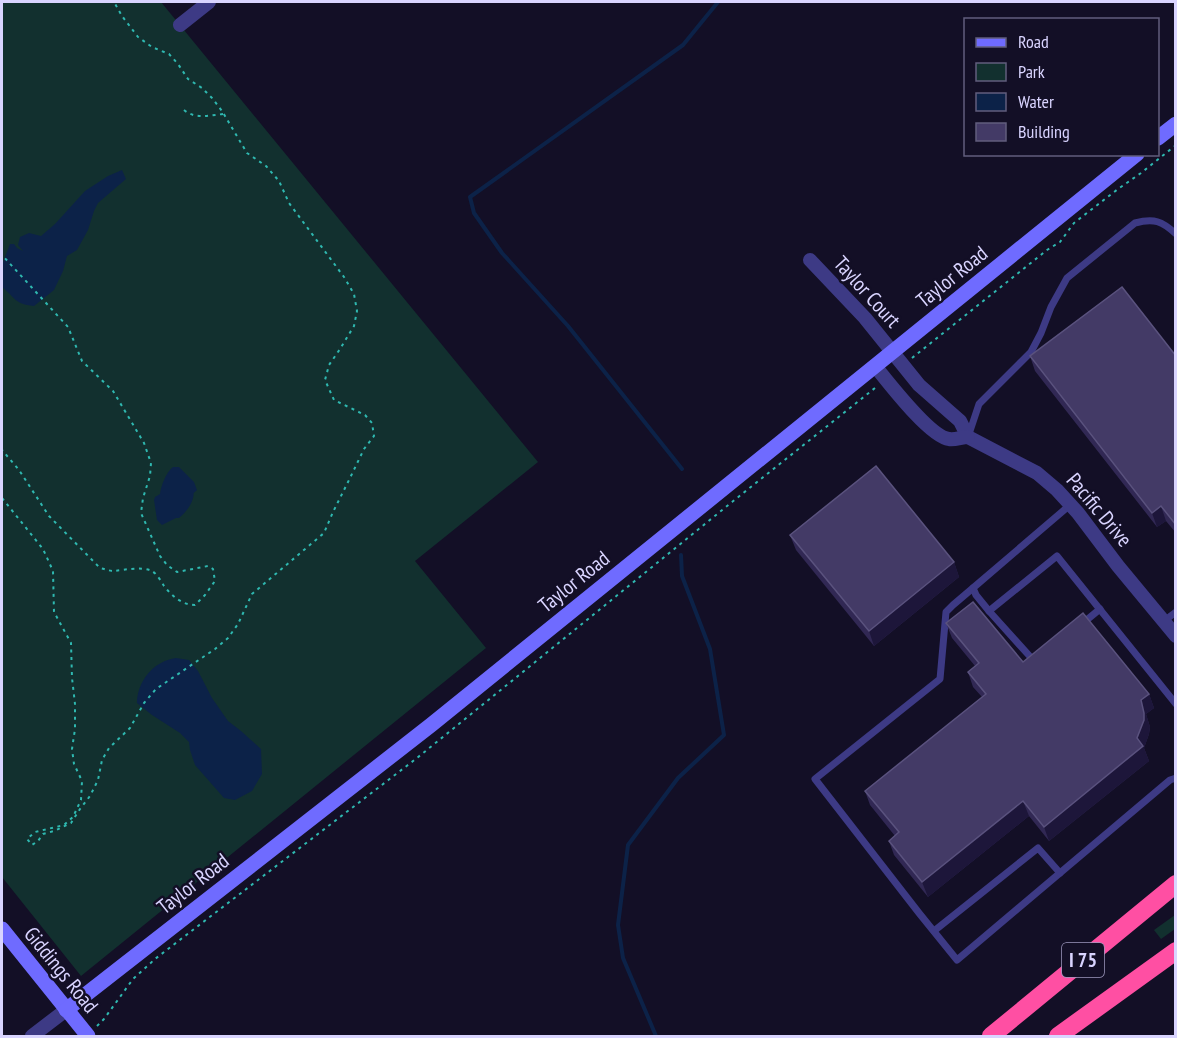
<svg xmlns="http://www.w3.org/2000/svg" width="1177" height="1038" font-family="'PT Sans Narrow',sans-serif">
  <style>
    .green { fill: #12302f }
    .water { fill: #0c2248 }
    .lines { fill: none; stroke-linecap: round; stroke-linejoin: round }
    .stream { stroke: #0c2248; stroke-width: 4 }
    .path { stroke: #2fb8b0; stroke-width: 2; stroke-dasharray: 3 4.5; stroke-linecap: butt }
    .lane { stroke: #3d3a85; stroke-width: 7 }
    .street { stroke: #3d3a85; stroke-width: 14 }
    .secondary { stroke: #6f6bff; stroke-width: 15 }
    .highway { stroke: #ff4fa3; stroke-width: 18 }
    .wall { fill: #312854 }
    .shaded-wall { fill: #1d163a }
    .building { fill: #433a66; stroke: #5a527e; stroke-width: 1.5 }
    .labels { text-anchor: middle; stroke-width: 5; stroke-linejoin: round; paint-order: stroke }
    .shield { fill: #130f26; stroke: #9e99be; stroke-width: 1.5 }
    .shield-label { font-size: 20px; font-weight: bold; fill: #d9d4ff }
    .street-label { font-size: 21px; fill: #d9d4ff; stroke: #130f26 }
  </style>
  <rect width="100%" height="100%" fill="#130f26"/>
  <g class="green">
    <path d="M 2,2 L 161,2 L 538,462 L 415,561 L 486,648 L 81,976 L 2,877 Z"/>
    <path d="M 1175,915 L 1175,929 L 1161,939 L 1154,930 Z"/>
  </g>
  <g class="water">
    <path d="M 122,170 L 126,179 L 98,203 L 94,211 L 88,230 L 77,250 L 67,256 L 63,271 L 54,290 L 34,306 C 14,304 16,298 2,287 L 2,265 L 10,244 L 14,244 L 17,248 L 23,251 L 18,245 L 20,237 L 29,233 L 41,236 L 55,224 L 85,191 L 108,176 Z"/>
    <path d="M 173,467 L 179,467 L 194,482 L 197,490 C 191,496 195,490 193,498 C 191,506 185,513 179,518 L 176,518 L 162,525 L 157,520 L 154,500 L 155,497 L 160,494 C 161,486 166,472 173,467 Z"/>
    <path d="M 176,658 L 189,660 L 198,671 L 212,698 L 228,721 L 241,731 L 261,749 L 262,774 L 252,791 L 235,800 L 224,798 L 195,765 L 190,750 L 189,742 L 180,733 L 152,715 L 137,703 C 137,687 147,670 161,663 C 166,660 171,659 176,658 Z"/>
  </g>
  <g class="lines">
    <g class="stream">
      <path d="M 682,469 L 568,326 L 502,253 L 474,213 L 470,197 L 683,45 L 718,2"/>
      <path d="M 656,1036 L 623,958 L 618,925 L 628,845 L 678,778 L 724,735 L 710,649 L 682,576 L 681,555"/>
    </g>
    <g class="path">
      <path d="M 184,110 C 196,120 210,115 224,114"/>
      <path d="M 2,252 L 2,255 L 68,327 L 82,361 L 113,391 L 144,443 L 151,463 L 150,476 L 143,498 L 141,513 L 160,556 L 167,565 L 177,572 L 208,566 L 213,569 L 215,581 L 205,595 L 195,605 C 182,605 172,596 164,586 C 161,581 157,574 152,571 C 142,566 124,570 114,571 C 109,571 105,569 100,568 L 49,516 L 19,470 L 2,450"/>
      <path d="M 912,358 L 1047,250 L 1060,242 L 1074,223 L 1118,189 L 1141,173 L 1176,145"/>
      <path d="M 2,498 L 43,549 L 53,571 L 54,612 L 71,643 L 72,678 L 75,704 L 75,729 L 72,749 L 74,764 L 82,781 L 81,800 L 73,817 L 64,825 L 35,832 L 27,839 L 32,845 L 38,841 L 43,834 L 54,831 L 71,823 L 80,809 L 90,796 L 98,780 L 102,760 L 109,748 L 130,728 L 144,703 L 156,689 L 215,649 L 228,638 L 238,624 L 252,594 L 324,533 L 333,512 L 349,480 L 364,449 L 374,436 L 372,423 L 365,415 L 334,400 L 325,380 L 329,365 L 340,349 L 354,326 L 357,311 L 354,294 L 344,277 L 289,203 L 279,181 L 266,166 L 247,153 L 222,111 L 212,98 L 202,88 L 188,79 L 178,64 L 169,54 L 152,47 L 138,37 L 122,16 L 114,2"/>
      <path d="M 97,1026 L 104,1019 L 133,979 L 155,959 L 417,758 L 732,502 L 875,388"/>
    </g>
    <g class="lane">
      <path d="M 969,434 L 979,404 L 1031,352 L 1041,333 L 1051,307 L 1067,278 L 1135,223 C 1154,218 1162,221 1176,234"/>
      <path d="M 973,588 L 953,605 L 946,612 L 940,679 L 815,779 L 919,913 L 957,960 L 1170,780 L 1176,778"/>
      <path d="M 989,611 L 1057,556 L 1176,704"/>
      <path d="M 1164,621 L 1176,612"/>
      <path d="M 1083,623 L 1100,609"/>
      <path d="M 1035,662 L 989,611 L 976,595 L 973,588 L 1070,505"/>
      <path d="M 934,931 L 1038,848 L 1060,873"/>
    </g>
    <g class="street">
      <path d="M 180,25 L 209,2"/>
      <path d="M 810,260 L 865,318 L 919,385 L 960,421 L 968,437 L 1037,473 L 1057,490 L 1078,513 L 1118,566 L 1176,636"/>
      <path d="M 875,366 C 888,382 930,437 949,439 C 955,440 962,437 968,437"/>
      <path d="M 32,1036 L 66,1010"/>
    </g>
    <g class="secondary">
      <path d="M 1158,138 L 1176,124"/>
      <path d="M 2,929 L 88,1036"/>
      <path d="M 66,1010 L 431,725 L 1137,154"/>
    </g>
    <g class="highway">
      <path d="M 991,1036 L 1176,884"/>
      <path d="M 1058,1036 L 1176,951"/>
    </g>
  </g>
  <g class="wall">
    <path d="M 1030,356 L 1176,356 L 1176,533 L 1166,521 L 1157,527 L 1035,371 Z"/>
    <path d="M 790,535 L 954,562 L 959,577 L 874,646 L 796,550 Z"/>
    <path d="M 946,623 L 1023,662 L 1149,694 L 1154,708 L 1146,714 L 1150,727 L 1149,734 L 1144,748 L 1149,761 L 1049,841 L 1029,816 L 928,897 L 894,855 L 889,841 L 895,836 L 870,805 L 865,791 L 982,697 L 973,687 L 968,672 L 975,666 L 952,638 Z"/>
  </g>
  <g class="shaded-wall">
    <path d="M 1161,506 L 1166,521 L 1157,527 L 1152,513 Z"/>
    <path d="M 954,562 L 959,577 L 874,646 L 869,631 Z"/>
    <path d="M 1149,694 L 1154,708 L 1146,714 L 1150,727 L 1149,734 L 1144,748 L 1149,761 L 1049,841 L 1044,827 L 1137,738 L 1141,700 Z"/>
    <path d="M 1023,801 L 1029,816 L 928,897 L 922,882 Z"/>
  </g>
  <g class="building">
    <path d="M 1122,287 L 1176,356 L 1176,525 L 1161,506 L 1152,513 L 1030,356 Z"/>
    <path d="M 876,466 L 954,562 L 869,631 L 790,535 Z"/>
    <path d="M 973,602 L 1023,662 L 1083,613 L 1149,694 L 1141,700 L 1144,713 L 1144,720 L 1137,738 L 1143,746 L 1044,827 L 1023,801 L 922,882 L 889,841 L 899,832 L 865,791 L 986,694 L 968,672 L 979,663 L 946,623 Z"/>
  </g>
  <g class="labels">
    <rect class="shield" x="1062" y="943" width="42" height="34" rx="4.5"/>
    <g class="shield-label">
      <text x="1083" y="967">I 75</text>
    </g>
    <g class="street-label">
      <text transform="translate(952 277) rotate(-39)" y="7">Taylor Road</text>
      <text transform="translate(867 292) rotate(48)" y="7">Taylor Court</text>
      <text transform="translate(1099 510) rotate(50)" y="7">Pacific Drive</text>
      <text transform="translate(574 582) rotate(-39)" y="7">Taylor Road</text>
      <text transform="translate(193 884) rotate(-38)" y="7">Taylor Road</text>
      <text transform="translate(61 970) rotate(51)" y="7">Giddings Road</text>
    </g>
  </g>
  <rect width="1177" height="1038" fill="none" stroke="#d9d4ff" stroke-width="6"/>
  <rect x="964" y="18" width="195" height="138" fill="#130f26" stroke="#625e7d" stroke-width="1.5"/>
  <rect x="976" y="38" width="30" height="9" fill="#6f6bff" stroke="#625e7d" stroke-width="1.5"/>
  <text x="1018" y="48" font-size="18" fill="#d9d4ff">Road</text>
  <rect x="976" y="63" width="30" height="18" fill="#12302f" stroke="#625e7d" stroke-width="1.5"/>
  <text x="1018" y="78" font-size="18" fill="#d9d4ff">Park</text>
  <rect x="976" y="93" width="30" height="18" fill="#0c2248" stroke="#625e7d" stroke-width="1.5"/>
  <text x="1018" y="108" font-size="18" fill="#d9d4ff">Water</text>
  <rect x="976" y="123" width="30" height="18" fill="#433a66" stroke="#625e7d" stroke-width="1.5"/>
  <text x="1018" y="138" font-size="18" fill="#d9d4ff">Building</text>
</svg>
